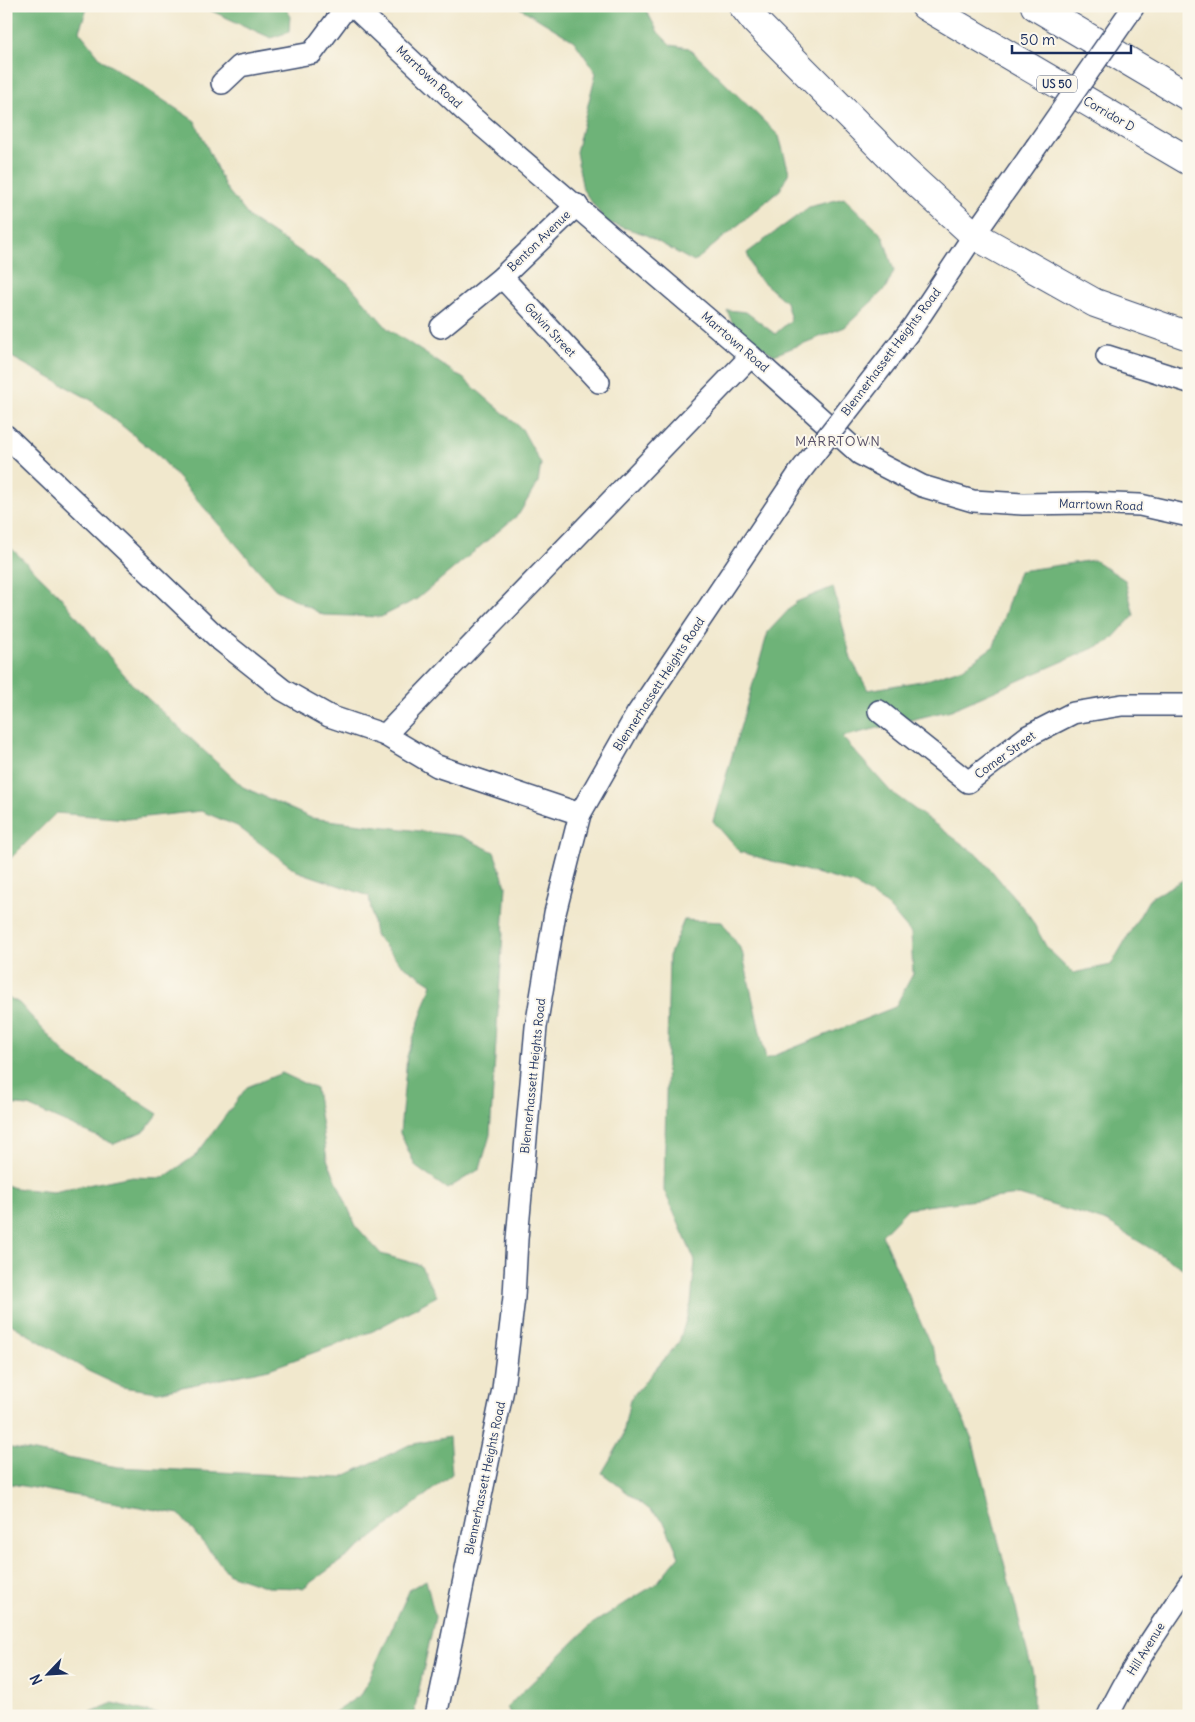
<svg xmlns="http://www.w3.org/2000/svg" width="1195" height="1722" font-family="Delius,sans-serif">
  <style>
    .forest { fill: #6eb378; stroke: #44716b }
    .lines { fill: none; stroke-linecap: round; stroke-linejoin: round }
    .minor-casing { stroke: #3b4b6f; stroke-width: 24 }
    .highway-casing { stroke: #3b4b6f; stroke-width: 30 }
    .minor { stroke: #fff; stroke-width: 21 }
    .highway { stroke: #fff; stroke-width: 28 }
    .minor-bridge-casing { stroke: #3b4b6f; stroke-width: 24; stroke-linecap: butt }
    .minor-bridge { stroke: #fff; stroke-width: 21 }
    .labels { text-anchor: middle; stroke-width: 4; stroke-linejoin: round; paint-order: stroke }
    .shield { fill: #fbf7ec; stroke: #5e6b89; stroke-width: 1 }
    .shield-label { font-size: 11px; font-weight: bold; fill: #1b2f5e }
    .street-label { font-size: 12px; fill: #1b2f5e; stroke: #fbf7ec }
    .neighbourhood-label { font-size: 14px; letter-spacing: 1px; fill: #59536a; stroke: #fbf7ec }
  </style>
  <rect width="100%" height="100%" fill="#fbf7ec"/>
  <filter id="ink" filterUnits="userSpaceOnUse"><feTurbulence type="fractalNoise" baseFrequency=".02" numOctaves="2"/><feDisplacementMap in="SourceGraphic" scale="10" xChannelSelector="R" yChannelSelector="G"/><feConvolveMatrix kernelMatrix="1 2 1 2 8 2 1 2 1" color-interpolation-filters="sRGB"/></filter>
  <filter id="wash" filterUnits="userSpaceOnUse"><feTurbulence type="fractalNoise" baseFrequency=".0096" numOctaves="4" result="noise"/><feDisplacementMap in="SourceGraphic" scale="20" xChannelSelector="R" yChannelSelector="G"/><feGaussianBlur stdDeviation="1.12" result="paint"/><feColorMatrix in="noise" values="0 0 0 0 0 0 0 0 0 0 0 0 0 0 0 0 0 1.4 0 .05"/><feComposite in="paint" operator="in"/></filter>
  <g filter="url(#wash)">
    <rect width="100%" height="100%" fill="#f1e8cd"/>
    <g class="forest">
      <path d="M 6,6 L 88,6 L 79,31 L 102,60 L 195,121 L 226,188 L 250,218 L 348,283 L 388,329 L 464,379 L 522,429 L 541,464 L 538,482 L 519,514 L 417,599 L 381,617 L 323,615 L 275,589 L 160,457 L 91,400 L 6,354 Z"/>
      <path d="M 201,6 L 284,6 L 290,15 L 289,32 L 271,38 Z"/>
      <path d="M 517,6 L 644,6 L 658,32 L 671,45 L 689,48 L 779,136 L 789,172 L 780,190 L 694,262 L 644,234 L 606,222 L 583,190 L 576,152 L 596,73 L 574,41 Z"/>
      <path d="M 844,198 L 883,236 L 894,271 L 886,288 L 845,327 L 774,355 L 735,329 L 727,310 L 746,312 L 775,334 L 791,320 L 786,302 L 755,275 L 747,253 L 809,207 Z"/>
      <path d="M 6,543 L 59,595 L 131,683 L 243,787 L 311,818 L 461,836 L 494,852 L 506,886 L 490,1135 L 480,1169 L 447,1189 L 416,1167 L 400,1133 L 407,1056 L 432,984 L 401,964 L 375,935 L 369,896 L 297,871 L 237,826 L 201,811 L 127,819 L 56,813 L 6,863 Z"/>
      <path d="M 1094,560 L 1125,580 L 1134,615 L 1110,641 L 951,710 L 842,737 L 891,792 L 980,857 L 1029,915 L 1047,948 L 1073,973 L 1111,965 L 1150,898 L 1185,879 L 1189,879 L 1189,1272 L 1107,1222 L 1019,1195 L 908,1208 L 882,1235 L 972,1439 L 1033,1674 L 1033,1716 L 511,1716 L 507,1707 L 592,1624 L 656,1584 L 679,1556 L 663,1520 L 602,1473 L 622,1439 L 630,1399 L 679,1342 L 691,1304 L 695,1261 L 664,1190 L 669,956 L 684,920 L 722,922 L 742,951 L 766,1059 L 895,1007 L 913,974 L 911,933 L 886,904 L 854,884 L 740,852 L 713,821 L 768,632 L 796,602 L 833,587 L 851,659 L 868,690 L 927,680 L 963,668 L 994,646 L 1019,571 Z"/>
      <path d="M 6,996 L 19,1003 L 67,1056 L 158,1114 L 146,1130 L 114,1144 L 28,1106 L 6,1104 Z"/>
      <path d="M 282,1073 L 316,1089 L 327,1159 L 356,1226 L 381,1254 L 420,1265 L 437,1296 L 373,1331 L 269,1369 L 158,1392 L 122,1387 L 88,1371 L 6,1321 L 6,1185 L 15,1188 L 53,1192 L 127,1177 L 163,1178 L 196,1155 L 247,1087 Z"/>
      <path d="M 449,1437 L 452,1474 L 363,1545 L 303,1588 L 267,1587 L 229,1574 L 179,1514 L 6,1483 L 6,1447 L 118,1467 L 340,1478 L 409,1445 Z"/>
      <path d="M 426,1580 L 435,1617 L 413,1716 L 329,1716 L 362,1694 L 410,1589 Z"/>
      <path d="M 113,1703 L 165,1716 L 81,1716 Z"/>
    </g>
  </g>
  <g filter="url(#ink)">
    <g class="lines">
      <defs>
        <g id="minor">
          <path d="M 353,6 L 466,112 L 751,356 L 860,454 L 922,486 L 973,501 L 1023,504 L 1086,503 L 1140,505 L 1189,516"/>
          <path d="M 222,83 L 240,66 L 312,53 L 347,6"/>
          <path d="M 502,277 L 599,382"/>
          <path d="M 441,327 L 502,277 L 577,205"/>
          <path d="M 912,328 L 974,235 L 1036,147"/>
          <path d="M 1107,356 L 1189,382"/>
          <path d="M 6,436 L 219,639 L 283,690 L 329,716 L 385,735 L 437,766 L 580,814"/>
          <path d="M 879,711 L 968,782 L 1028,736 L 1073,713 L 1122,705 L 1189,705"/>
          <path d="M 385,735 L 751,356"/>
          <path d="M 436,1716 L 503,1389 L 514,1297 L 517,1239 L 536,1027 L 555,913 L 580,814 L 637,714 L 799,473"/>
          <path d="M 1108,1716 C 1130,1669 1160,1627 1189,1584"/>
        </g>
        <g id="highway">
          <path d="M 743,6 L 756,22 L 902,169 L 974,235 L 1095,303 L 1189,336"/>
          <path d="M 925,6 L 1189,161"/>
          <path d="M 1035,6 L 1189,97"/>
        </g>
      </defs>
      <use href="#minor" class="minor-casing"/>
      <use href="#highway" class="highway-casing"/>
      <use href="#minor" class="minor"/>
      <use href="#highway" class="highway"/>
      <defs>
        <g id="minor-bridge">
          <path d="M 1036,147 L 1134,6"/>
          <path d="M 799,473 L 912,328"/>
        </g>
      </defs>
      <use href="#minor-bridge" class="minor-bridge-casing"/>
      <use href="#minor-bridge" class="minor-bridge"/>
    </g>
  </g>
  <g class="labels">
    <rect class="shield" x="1037" y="75.5" width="40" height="17" rx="4"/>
    <g class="shield-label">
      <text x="1057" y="88">US 50</text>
    </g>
    <g class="street-label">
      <text transform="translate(429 77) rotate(43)" y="4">Marrtown Road</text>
      <text transform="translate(1109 114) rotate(30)" y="4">Corridor D</text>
      <text transform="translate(539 241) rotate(-44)" y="4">Benton Avenue</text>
      <text transform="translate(550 330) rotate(47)" y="4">Galvin Street</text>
      <text transform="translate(735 342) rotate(41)" y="4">Marrtown Road</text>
      <text transform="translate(891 352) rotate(-53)" y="4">Blennerhassett Heights Road</text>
      <text transform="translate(1101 505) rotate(2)" y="4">Marrtown Road</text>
      <text transform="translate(659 684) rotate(-57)" y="4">Blennerhassett Heights Road</text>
      <text transform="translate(1005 755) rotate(-36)" y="4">Comer Street</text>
      <text transform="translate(533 1076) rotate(-84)" y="4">Blennerhassett Heights Road</text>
      <text transform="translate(485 1478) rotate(-78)" y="4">Blennerhassett Heights Road</text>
      <text transform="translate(1146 1649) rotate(-58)" y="4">Hill Avenue</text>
    </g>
    <g class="neighbourhood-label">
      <text x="838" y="446">MARRTOWN</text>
    </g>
  </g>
  <rect width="1195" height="1722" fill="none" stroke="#fbf7ec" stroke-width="25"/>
  <g transform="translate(48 1674) rotate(245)" stroke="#fbf7ec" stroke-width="4" paint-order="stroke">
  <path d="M0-4L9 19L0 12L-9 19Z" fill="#1b2f5e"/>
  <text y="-8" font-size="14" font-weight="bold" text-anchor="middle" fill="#1b2f5e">N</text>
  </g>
  <path d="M1012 45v8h119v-8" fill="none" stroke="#1b2f5e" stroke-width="2.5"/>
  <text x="1020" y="45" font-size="15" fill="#1b2f5e" stroke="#fbf7ec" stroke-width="4" paint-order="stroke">50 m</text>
</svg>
